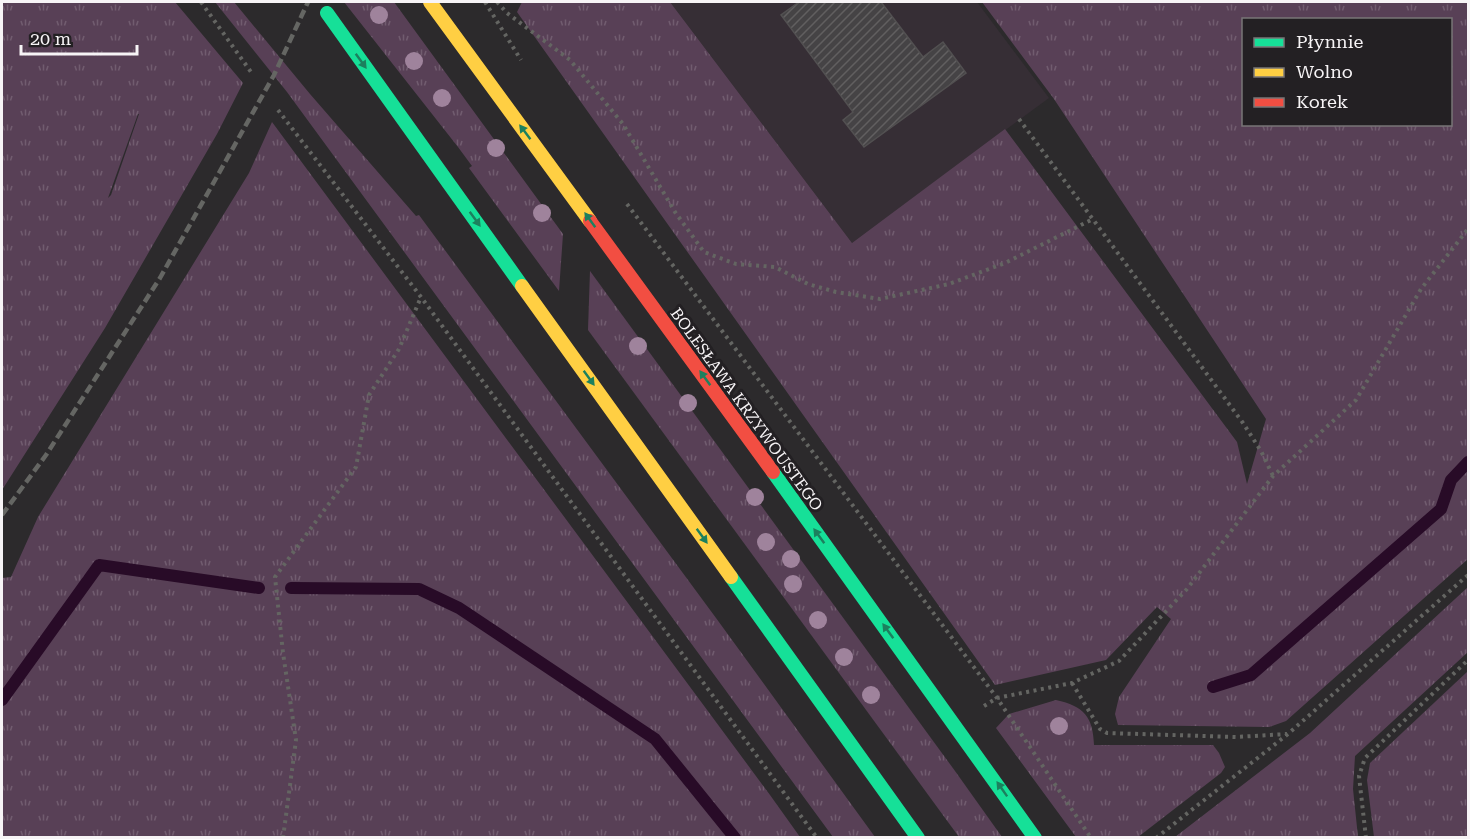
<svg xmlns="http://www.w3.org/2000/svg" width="1470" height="839" font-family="'Roboto Serif',serif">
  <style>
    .built { fill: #362e35 }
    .grass { fill: url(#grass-tufts); fill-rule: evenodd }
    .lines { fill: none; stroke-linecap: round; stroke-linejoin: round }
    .stream { stroke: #280b27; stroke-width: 12 }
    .building { fill: url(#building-hatch); stroke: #525051; stroke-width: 1.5 }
    .path { stroke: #646562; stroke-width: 4; stroke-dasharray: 3 4.5; stroke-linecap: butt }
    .fast { stroke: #16e098; stroke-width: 14 }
    .slow { stroke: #ffcf43; stroke-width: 14 }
    .jam { stroke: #f24e42; stroke-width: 14 }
    .rail { stroke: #656663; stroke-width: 4.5; stroke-dasharray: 9 4.5; stroke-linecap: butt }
    .tree { fill: #9f839c }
    .oneway { fill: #1c805e }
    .labels { text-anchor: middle; stroke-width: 6; stroke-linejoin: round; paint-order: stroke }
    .street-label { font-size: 16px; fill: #f7f4f6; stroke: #232023 }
  </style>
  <defs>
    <pattern id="grass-tufts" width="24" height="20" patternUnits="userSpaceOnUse" patternTransform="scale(1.5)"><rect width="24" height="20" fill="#584056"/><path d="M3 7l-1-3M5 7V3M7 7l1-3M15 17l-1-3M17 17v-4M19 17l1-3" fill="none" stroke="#715c6f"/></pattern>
    <pattern id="building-hatch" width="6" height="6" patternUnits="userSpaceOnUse" patternTransform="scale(1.5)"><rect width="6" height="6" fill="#454345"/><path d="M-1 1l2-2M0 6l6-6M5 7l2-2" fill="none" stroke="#615f60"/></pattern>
  </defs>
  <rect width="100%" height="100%" fill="#2c2a2c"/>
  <path class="built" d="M 670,2 L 977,2 L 1049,98 L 852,243 Z"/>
  <g class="grass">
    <path d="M 2,2 L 175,2 L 243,83 L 217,134 L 105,328 L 2,490 ZM 139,114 L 111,195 L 108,198 L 138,114 Z"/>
    <path d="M 215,2 L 234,2 L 310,94 L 416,216 L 419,215 L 716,618 L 875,837 L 833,837 L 287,92 Z"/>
    <path d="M 344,2 L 394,2 L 563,234 L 559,291 L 469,168 L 472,166 L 458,147 Z"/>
    <path d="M 522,2 L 670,2 L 852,243 L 1005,129 L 1237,442 L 1247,484 L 1266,419 L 1054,99 L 982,2 L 1468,2 L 1468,559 L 1286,721 L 1269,727 L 1118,725 L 1115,714 L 1119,697 L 1171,619 L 1157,607 L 1106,660 L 995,685 L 517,12 ZM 1244,20 L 1450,20 L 1450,124 L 1244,124 Z"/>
    <path d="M 272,122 L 770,795 L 800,837 L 2,837 L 2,578 L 11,577 L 38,517 L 249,173 Z"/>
    <path d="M 590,271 L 955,771 L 1002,837 L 959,837 L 588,330 Z"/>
    <path d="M 1468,587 L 1468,652 L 1355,756 L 1353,789 L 1358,837 L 1175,837 L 1310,733 Z"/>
    <path d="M 1468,671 L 1468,837 L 1374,837 L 1367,780 L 1370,763 Z"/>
    <path d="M 1056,700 C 1084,706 1093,717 1094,745 L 1213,745 L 1219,753 L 1225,767 L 1221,773 L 1138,837 L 1076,837 L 996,728 L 1009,714 Z"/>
  </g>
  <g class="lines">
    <g class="stream">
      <path d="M 291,588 L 419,589 L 459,608 L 655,739 L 735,838"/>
      <path d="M 1213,687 L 1251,675 L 1441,509 L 1451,480 L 1468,462"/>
      <path d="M 2,700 L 99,565 L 259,588"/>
    </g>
  </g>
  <path class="building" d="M 799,2 L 881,2 L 923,57 L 943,42 L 966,73 L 864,147 L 843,120 L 853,112 L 781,15 Z"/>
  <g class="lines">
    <g class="path">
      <path d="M 201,2 L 251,72"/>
      <path d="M 485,2 L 521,60"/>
      <path d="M 497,2 L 507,13 L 570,60 L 623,124 L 675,212 L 704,252 L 736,264 L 775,267 L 808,284 L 836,292 L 880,299 L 949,284 L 1005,263 L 1093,219"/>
      <path d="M 278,110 L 421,297 L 817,838"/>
      <path d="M 1019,119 L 1243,423 L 1261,451 L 1273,476"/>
      <path d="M 627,204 L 997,698 L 1091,838"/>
      <path d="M 1072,683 L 1100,729 L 1107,733 L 1236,737 L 1287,734"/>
      <path d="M 984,706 L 997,698 L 1072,683 L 1119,661 L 1187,589 L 1273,476 L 1356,400 L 1421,289 L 1468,229"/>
      <path d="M 283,838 L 296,740 L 283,653 L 275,577 L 356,467 L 369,395 L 399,349 L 421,297"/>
      <path d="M 1156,838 L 1288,734 L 1468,575"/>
      <path d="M 1366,838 L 1359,776 L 1365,758 L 1468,660"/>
    </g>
    <g class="fast">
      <path d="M 327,13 L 522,286"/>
      <path d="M 773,472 L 1035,838"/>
      <path d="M 731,577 L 918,838"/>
    </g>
    <g class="slow">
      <path d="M 430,2 L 590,221"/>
      <path d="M 522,286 L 731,577"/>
    </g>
    <path class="jam" d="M 590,221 L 773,472"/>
    <path class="rail" d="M 2,515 L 46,455 L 160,278 L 274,75 L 308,2"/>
  </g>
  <g class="tree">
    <circle cx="379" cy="15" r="9"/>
    <circle cx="414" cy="61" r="9"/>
    <circle cx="442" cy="98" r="9"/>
    <circle cx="496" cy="148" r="9"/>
    <circle cx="542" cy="213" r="9"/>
    <circle cx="638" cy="346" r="9"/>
    <circle cx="688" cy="403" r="9"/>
    <circle cx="755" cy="497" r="9"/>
    <circle cx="766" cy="542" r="9"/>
    <circle cx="791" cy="559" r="9"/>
    <circle cx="793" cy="584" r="9"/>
    <circle cx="818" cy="620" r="9"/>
    <circle cx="844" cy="657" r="9"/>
    <circle cx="871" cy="695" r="9"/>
    <circle cx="1059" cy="726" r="9"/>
  </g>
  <defs><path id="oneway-solid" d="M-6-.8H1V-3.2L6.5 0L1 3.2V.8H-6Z" transform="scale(1.5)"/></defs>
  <g class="oneway">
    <use href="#oneway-solid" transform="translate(361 61) rotate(54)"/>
    <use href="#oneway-solid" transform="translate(525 132) rotate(-127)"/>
    <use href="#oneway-solid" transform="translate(475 219) rotate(54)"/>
    <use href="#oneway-solid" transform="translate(590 220) rotate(-126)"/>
    <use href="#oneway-solid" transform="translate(589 378) rotate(54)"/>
    <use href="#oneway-solid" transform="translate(705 378) rotate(-126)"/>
    <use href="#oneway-solid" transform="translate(702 536) rotate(54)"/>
    <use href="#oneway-solid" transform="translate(819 536) rotate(-126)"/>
    <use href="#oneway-solid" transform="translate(888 631) rotate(-126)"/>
    <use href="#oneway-solid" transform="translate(1002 789) rotate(-125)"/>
  </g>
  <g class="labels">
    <g class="street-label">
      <text transform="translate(747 409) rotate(54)" y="6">BOLESŁAWA KRZYWOUSTEGO</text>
    </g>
  </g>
  <rect width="1470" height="839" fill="none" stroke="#f7f4f6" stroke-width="6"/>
  <rect x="1242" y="18" width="210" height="108" fill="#232023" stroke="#787577" stroke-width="1.5"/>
  <rect x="1254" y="38" width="30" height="9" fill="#16e098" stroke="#787577" stroke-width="1.5"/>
  <text x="1296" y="48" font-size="18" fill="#f7f4f6">Płynnie</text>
  <rect x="1254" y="68" width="30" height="9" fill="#ffcf43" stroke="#787577" stroke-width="1.5"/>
  <text x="1296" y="78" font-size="18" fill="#f7f4f6">Wolno</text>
  <rect x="1254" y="98" width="30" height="9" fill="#f24e42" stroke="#787577" stroke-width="1.5"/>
  <text x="1296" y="108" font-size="18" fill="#f7f4f6">Korek</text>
  <path d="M21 45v9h116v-9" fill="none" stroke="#f7f4f6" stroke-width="3"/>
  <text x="30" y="45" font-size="18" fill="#f7f4f6" stroke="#232023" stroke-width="4.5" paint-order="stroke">20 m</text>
</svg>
